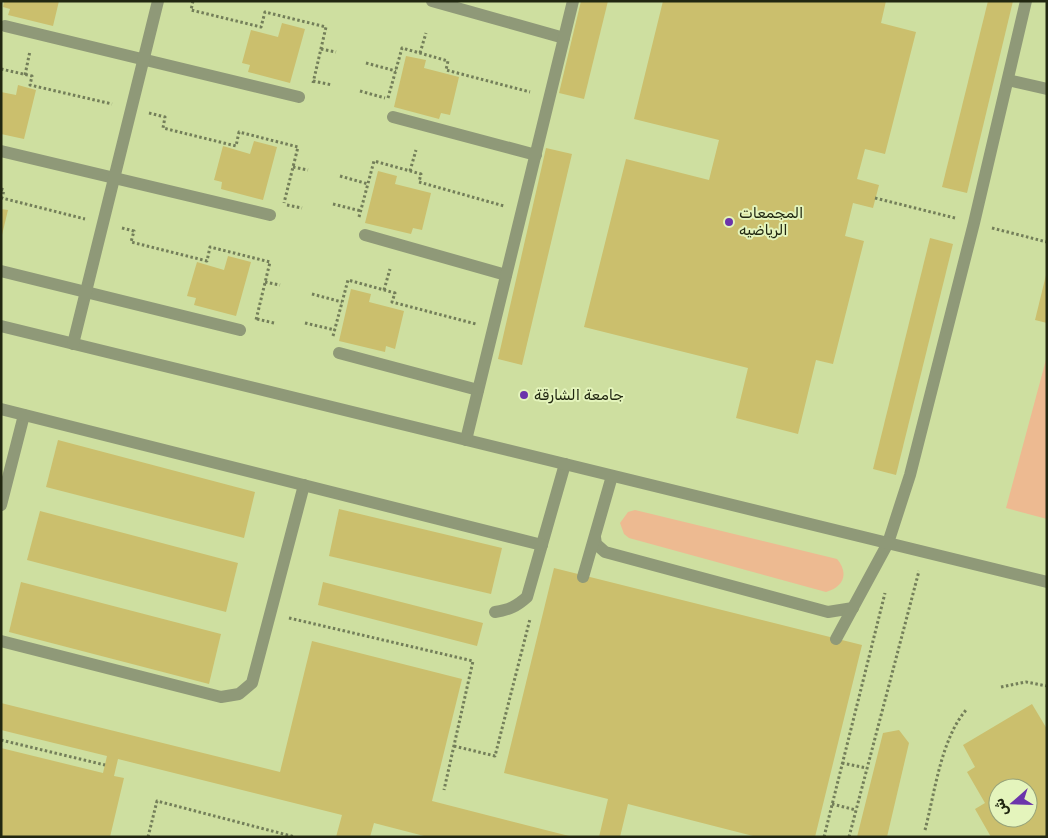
<svg xmlns="http://www.w3.org/2000/svg" width="1048" height="838" font-family="Rubik,'Noto Naskh Arabic',sans-serif">
  <style>
    .built { fill: #cedfa0; fill-rule: evenodd }
    .green { fill: #edba91 }
    .building { fill: #cbbf6d; fill-rule: evenodd }
    .lines { fill: none; stroke-linecap: round; stroke-linejoin: round }
    .path { stroke: #737e59; stroke-width: 3; stroke-dasharray: 2.5 2.5; stroke-linecap: butt }
    .service { stroke: #8f9978; stroke-width: 12 }
    .minor { stroke: #8f9978; stroke-width: 12 }
    .poi-dot { fill: #6b34ab; stroke: #e4f4bc; stroke-width: 2 }
    .labels { text-anchor: middle; stroke-width: 4; stroke-linejoin: round; paint-order: stroke }
    .poi-label { font-size: 15px; fill: #212711; stroke: #e4f4bc; text-anchor: start }
  </style>
  <rect width="100%" height="100%" fill="#d7e7b0"/>
  <path class="built" d="M 1,1 L 1047,1 L 1047,837 L 1,837 ZM 998,788 L 1028,788 L 1028,818 L 998,818 Z"/>
  <g class="green">
    <path d="M 1047,356 L 1047,519 L 1006,508 Z"/>
    <path d="M 635,510 L 837,559 C 849,573 844,587 826,592 L 629,538 L 624,534 L 620,523 L 628,512 Z"/>
  </g>
  <g class="building">
    <path d="M 4,1 L 59,1 L 53,26 L 8,15 L 10,9 L 3,7 Z"/>
    <path d="M 581,1 L 608,1 L 584,99 L 559,93 Z"/>
    <path d="M 663,1 L 886,1 L 881,23 L 916,32 L 885,154 L 865,149 L 857,179 L 879,185 L 873,208 L 853,203 L 845,236 L 864,241 L 833,364 L 816,360 L 798,434 L 736,418 L 748,368 L 584,327 L 626,159 L 709,180 L 719,140 L 634,119 Z"/>
    <path d="M 988,1 L 1013,1 L 967,193 L 942,187 Z"/>
    <path d="M 282,23 L 305,29 L 290,83 L 248,72 L 250,65 L 242,63 L 251,30 L 278,37 Z"/>
    <path d="M 406,56 L 426,60 L 424,68 L 459,77 L 450,115 L 441,113 L 439,119 L 394,107 Z"/>
    <path d="M 18,85 L 36,90 L 24,139 L 1,134 L 1,92 L 16,95 Z"/>
    <path d="M 254,141 L 277,147 L 263,200 L 221,189 L 222,182 L 214,180 L 223,146 L 250,154 Z"/>
    <path d="M 546,148 L 572,154 L 522,365 L 498,359 Z"/>
    <path d="M 378,171 L 397,176 L 395,184 L 431,193 L 422,230 L 413,228 L 411,234 L 365,223 Z"/>
    <path d="M 1,209 L 8,210 L 2,235 L 1,235 Z"/>
    <path d="M 930,238 L 953,244 L 896,475 L 873,469 Z"/>
    <path d="M 228,256 L 251,262 L 236,316 L 194,305 L 196,298 L 187,296 L 197,262 L 224,270 Z"/>
    <path d="M 1046,275 L 1047,275 L 1047,323 L 1035,320 Z"/>
    <path d="M 351,289 L 371,294 L 369,302 L 404,311 L 395,349 L 386,346 L 385,352 L 339,341 Z"/>
    <path d="M 58,440 L 255,492 L 244,538 L 46,487 Z"/>
    <path d="M 339,509 L 502,548 L 491,594 L 329,556 Z"/>
    <path d="M 40,511 L 238,563 L 226,612 L 27,560 Z"/>
    <path d="M 554,568 L 862,645 L 815,837 L 757,837 L 628,804 L 620,837 L 599,837 L 608,799 L 504,773 Z"/>
    <path d="M 21,582 L 221,634 L 209,684 L 9,632 Z"/>
    <path d="M 323,582 L 483,623 L 477,646 L 318,605 Z"/>
    <path d="M 312,641 L 462,679 L 432,801 L 573,837 L 428,837 L 374,823 L 370,837 L 336,837 L 342,815 L 118,759 L 114,776 L 124,778 L 110,837 L 1,837 L 1,748 L 103,773 L 107,756 L 1,730 L 1,703 L 280,772 Z"/>
    <path d="M 1032,704 L 1047,729 L 1047,837 L 991,837 L 975,809 L 985,803 L 967,772 L 975,767 L 963,745 ZM 998,788 L 1028,788 L 1028,818 L 998,818 Z"/>
    <path d="M 899,730 L 909,743 L 887,837 L 857,837 L 883,733 Z"/>
  </g>
  <g class="lines">
    <g class="path">
      <path d="M 193,1 L 191,10 L 261,27 L 265,12 L 326,27 L 313,83"/>
      <path d="M 321,49 L 336,52"/>
      <path d="M 420,53 L 426,33"/>
      <path d="M 366,63 L 396,71"/>
      <path d="M 1,69 L 32,76 L 30,85 L 112,104"/>
      <path d="M 25,75 L 30,51"/>
      <path d="M 313,81 L 332,85"/>
      <path d="M 360,91 L 385,98"/>
      <path d="M 388,98 L 402,48 L 448,61 L 446,70 L 530,92"/>
      <path d="M 149,113 L 165,117 L 163,128 L 236,146 L 239,132 L 298,147 L 284,203"/>
      <path d="M 293,167 L 308,170"/>
      <path d="M 410,171 L 416,150"/>
      <path d="M 340,176 L 368,184"/>
      <path d="M 1,189 L 4,190 L 2,198 L 85,219"/>
      <path d="M 875,198 L 955,218"/>
      <path d="M 333,204 L 361,211"/>
      <path d="M 287,205 L 302,208"/>
      <path d="M 359,217 L 374,161 L 421,174 L 419,182 L 504,206"/>
      <path d="M 122,228 L 134,231 L 131,242 L 207,261 L 210,247 L 270,262 L 256,320"/>
      <path d="M 992,228 L 1047,242"/>
      <path d="M 265,282 L 280,285"/>
      <path d="M 384,290 L 390,269"/>
      <path d="M 312,294 L 342,302"/>
      <path d="M 257,319 L 274,323"/>
      <path d="M 305,323 L 335,330"/>
      <path d="M 333,336 L 348,280 L 395,293 L 392,302 L 476,324"/>
      <path d="M 289,618 L 473,661 L 444,790"/>
      <path d="M 1001,687 L 1026,682 L 1047,686"/>
      <path d="M 1,740 L 105,765"/>
      <path d="M 454,746 L 495,756 L 530,619"/>
      <path d="M 842,763 L 866,768"/>
      <path d="M 832,804 L 856,810"/>
      <path d="M 925,830 C 935,792 941,738 967,709"/>
      <path d="M 148,837 L 157,801 L 295,837"/>
      <path d="M 824,837 L 885,593"/>
      <path d="M 849,837 L 919,571"/>
    </g>
    <g class="service">
      <path d="M 1008,80 L 1047,89"/>
      <path d="M 1,505 L 24,415"/>
      <path d="M 595,537 L 596,544 L 605,552 L 828,612 L 853,608"/>
      <path d="M 583,577 L 612,476"/>
      <path d="M 495,612 C 509,610 517,606 527,597 L 565,464"/>
      <path d="M 836,639 L 888,543 L 910,475 L 974,223 L 1026,1"/>
      <path d="M 1,641 L 221,697 L 239,694 L 252,683 L 304,485"/>
    </g>
    <g class="minor">
      <path d="M 432,1 L 564,38"/>
      <path d="M 5,26 L 299,97"/>
      <path d="M 393,117 L 536,155"/>
      <path d="M 1,151 L 270,215"/>
      <path d="M 365,235 L 506,275"/>
      <path d="M 1,271 L 240,330"/>
      <path d="M 1,326 L 1047,582"/>
      <path d="M 73,344 L 158,1"/>
      <path d="M 339,353 L 478,390"/>
      <path d="M 1,409 L 542,545"/>
      <path d="M 466,440 L 573,1"/>
    </g>
  </g>
  <g class="poi-dot">
    <circle cx="729" cy="222" r="5"/>
    <circle cx="524" cy="395" r="5"/>
  </g>
  <g class="labels">
    <g class="poi-label">
      <text x="739" y="218">المجمعات<tspan x="739" dy="17">الرياضيه</tspan></text>
      <text x="534" y="400">جامعة الشارقة</text>
    </g>
  </g>
  <rect width="1048" height="838" fill="none" stroke="#212711" stroke-width="5"/>
  <g transform="translate(1013 803) rotate(250)"><circle r="24" fill="#e4f4bc" stroke="#96a278"/>
  <path d="M0-4L9 19L0 12L-9 19Z" fill="#6b34ab"/>
  <text y="-8" font-size="14" font-weight="bold" text-anchor="middle" fill="#212711">ش</text>
  </g>
</svg>
